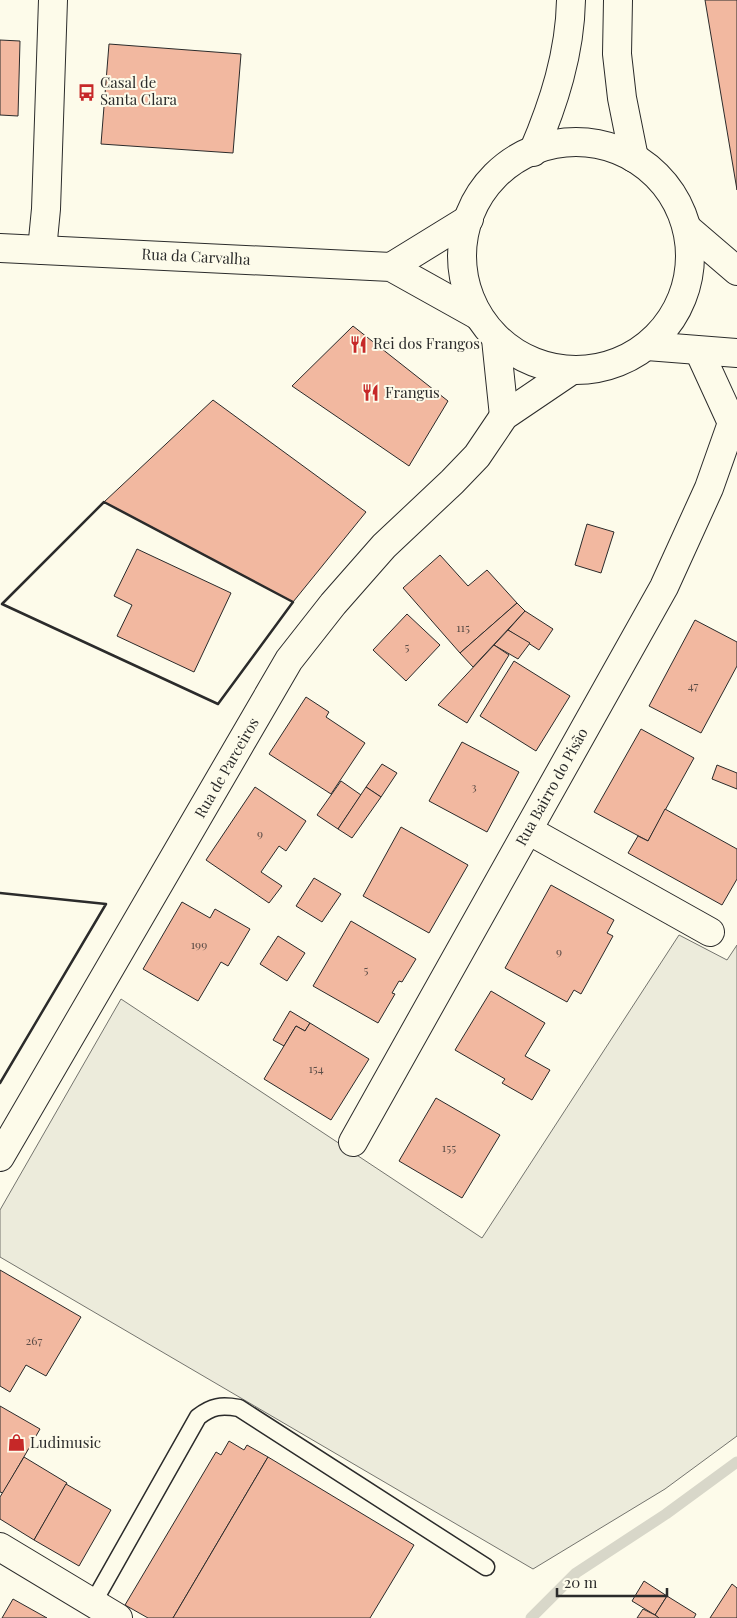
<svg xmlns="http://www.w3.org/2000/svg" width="737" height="1618" font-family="'Playfair Display',serif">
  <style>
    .green { fill: #ecebdb; stroke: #74746e }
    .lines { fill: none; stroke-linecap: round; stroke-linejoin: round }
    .stream { stroke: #d8d7c9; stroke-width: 11 }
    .building { fill: #f2b8a0; stroke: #2b2b2b }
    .lane-casing { stroke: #2b2b2b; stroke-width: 19 }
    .street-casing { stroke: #2b2b2b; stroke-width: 30 }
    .secondary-casing { stroke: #2b2b2b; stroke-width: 30 }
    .lane { stroke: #fdfbea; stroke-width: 16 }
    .street { stroke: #fdfbea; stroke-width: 28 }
    .secondary { stroke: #fdfbea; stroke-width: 28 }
    .wall { stroke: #2b2b2b; stroke-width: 2.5 }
    .labels { text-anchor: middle; stroke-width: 4; stroke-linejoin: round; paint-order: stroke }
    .number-label { font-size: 12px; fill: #5d4e48 }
    .poi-label { font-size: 15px; fill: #2b2b2b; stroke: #fdfbea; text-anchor: start }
    .street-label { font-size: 15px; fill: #2b2b2b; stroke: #fdfbea }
  </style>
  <rect width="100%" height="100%" fill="#fdfbea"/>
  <path class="green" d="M 679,935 L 727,960 L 737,945 L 737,1436 L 665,1489 L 533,1569 L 0,1257 L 0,1210 L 121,999 L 482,1238 Z"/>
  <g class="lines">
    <path class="stream" d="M 531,1618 L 576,1573 L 666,1514 L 737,1462"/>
  </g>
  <g class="building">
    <path d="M 705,0 L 737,0 L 737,190 Z"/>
    <path d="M 0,40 L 20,41 L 18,116 L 0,115 Z"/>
    <path d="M 109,44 L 241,54 L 233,153 L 101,144 Z"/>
    <path d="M 353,326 L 448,401 L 409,466 L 292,386 Z"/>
    <path d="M 213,400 L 366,512 L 293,602 L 104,502 Z"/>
    <path d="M 587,524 L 614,532 L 601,573 L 575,565 Z"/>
    <path d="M 137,549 L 231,593 L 194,672 L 117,636 L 132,605 L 114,596 Z"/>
    <path d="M 440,555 L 468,586 L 487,570 L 517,603 L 460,653 L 403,588 Z"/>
    <path d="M 517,603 L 525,611 L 473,667 L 460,653 Z"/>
    <path d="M 525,611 L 553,629 L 539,650 L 508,630 Z"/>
    <path d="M 407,614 L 440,645 L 406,681 L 373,650 Z"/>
    <path d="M 695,620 L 737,642 L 737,666 L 701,733 L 649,706 Z"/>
    <path d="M 508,630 L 530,643 L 518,659 L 494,645 Z"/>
    <path d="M 494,645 L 509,655 L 467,723 L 438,705 Z"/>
    <path d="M 514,661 L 570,696 L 536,751 L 480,716 Z"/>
    <path d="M 306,697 L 329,712 L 326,717 L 365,743 L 331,794 L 269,754 Z"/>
    <path d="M 641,729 L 694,758 L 648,841 L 594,812 Z"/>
    <path d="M 462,742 L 519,772 L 487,832 L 429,801 Z"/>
    <path d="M 382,764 L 397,773 L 381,797 L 366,787 Z"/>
    <path d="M 717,765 L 737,773 L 737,789 L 712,779 Z"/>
    <path d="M 341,781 L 361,795 L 338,829 L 317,815 Z"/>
    <path d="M 255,787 L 306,821 L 286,851 L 279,846 L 261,872 L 282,886 L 269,903 L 206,860 Z"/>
    <path d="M 366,787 L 381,797 L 352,838 L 338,829 Z"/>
    <path d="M 665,809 L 737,849 L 737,879 L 722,905 L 628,853 L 638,836 L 648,841 Z"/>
    <path d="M 401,827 L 468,865 L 429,933 L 363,896 Z"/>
    <path d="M 314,878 L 341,894 L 322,922 L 296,906 Z"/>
    <path d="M 551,885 L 614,920 L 607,933 L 613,936 L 581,994 L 574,990 L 567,1002 L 505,968 Z"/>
    <path d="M 182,902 L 210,918 L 215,909 L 250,929 L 228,966 L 221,962 L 198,1001 L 143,969 Z"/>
    <path d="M 351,921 L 416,959 L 402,982 L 399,981 L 392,993 L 395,994 L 378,1023 L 313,986 Z"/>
    <path d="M 278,936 L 305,953 L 287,981 L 260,964 Z"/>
    <path d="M 491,991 L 545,1023 L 525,1056 L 550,1070 L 532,1100 L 502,1083 L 505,1079 L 455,1050 Z"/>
    <path d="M 290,1011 L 310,1023 L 305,1031 L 296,1026 L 284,1046 L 273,1040 Z"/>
    <path d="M 310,1023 L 369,1059 L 331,1120 L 264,1079 L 296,1026 L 305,1031 Z"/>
    <path d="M 436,1098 L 500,1135 L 462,1198 L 399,1161 Z"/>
    <path d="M 0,1270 L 81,1317 L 46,1376 L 26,1365 L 10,1392 L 0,1386 Z"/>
    <path d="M 0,1406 L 40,1429 L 3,1493 L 0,1492 Z"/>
    <path d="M 229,1441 L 244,1450 L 247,1445 L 268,1457 L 173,1618 L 148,1618 L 125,1605 L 216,1452 L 221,1455 Z"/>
    <path d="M 24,1457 L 67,1483 L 34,1540 L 0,1519 L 0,1497 Z"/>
    <path d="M 268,1457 L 414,1545 L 370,1618 L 173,1618 Z"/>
    <path d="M 66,1484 L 111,1510 L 79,1566 L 34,1540 Z"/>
    <path d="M 644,1581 L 667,1596 L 655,1615 L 632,1601 Z"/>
    <path d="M 732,1584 L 737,1588 L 737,1618 L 710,1618 Z"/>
    <path d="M 667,1596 L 696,1614 L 694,1618 L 659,1618 L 655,1615 Z"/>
    <path d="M 13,1599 L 47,1618 L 2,1618 Z"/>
    <path d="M 643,1609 L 655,1615 L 659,1618 L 637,1618 Z"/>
  </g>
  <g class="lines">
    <defs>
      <path id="lane" d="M 93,1603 L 198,1417 C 212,1406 221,1405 239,1408 L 486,1567"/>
      <g id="street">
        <path d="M 0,248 L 391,267 L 477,315"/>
        <path d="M 42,250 L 46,209 L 53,0"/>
        <path d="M 391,267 L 469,219"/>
        <path d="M 699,351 L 732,423"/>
        <path d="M 528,830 L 710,932"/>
        <path d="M 353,1142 L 664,587 L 709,488 L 732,423 L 737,416"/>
        <path d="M 0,1547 L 118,1618"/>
      </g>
      <g id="secondary">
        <path d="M 618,0 L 617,54 L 622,98 L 634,158"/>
        <circle cx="576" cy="256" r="114"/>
        <path d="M 533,152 C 554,103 570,53 571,0"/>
        <path d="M 687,228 L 737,271"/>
        <path d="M 496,339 L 504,416"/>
        <path d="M 647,346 L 737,353"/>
        <path d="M 0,1157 L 289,660 L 333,604 L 384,546 L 452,482 L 477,456 L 504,416 L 572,370"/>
      </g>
    </defs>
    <use href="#lane" class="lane-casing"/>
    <use href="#street" class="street-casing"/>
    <use href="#secondary" class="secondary-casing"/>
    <use href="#lane" class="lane"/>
    <use href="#street" class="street"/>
    <use href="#secondary" class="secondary"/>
    <g class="wall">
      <path d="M 104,502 L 293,602 L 218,704 L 2,604 Z"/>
      <path d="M 0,893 L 106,904 L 0,1083"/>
    </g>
  </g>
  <defs>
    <symbol id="bus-bare" viewBox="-9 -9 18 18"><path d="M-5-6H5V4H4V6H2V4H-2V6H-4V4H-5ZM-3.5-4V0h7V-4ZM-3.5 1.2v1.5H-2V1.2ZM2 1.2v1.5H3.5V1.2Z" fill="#c62828" stroke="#fdfbea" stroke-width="2.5" paint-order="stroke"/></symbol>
    <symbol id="restaurant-bare" viewBox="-9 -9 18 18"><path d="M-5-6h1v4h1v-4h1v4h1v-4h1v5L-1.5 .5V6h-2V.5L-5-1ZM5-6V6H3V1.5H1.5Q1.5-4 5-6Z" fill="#c62828" stroke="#fdfbea" stroke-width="2.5" paint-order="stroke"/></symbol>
    <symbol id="shop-bare" viewBox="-9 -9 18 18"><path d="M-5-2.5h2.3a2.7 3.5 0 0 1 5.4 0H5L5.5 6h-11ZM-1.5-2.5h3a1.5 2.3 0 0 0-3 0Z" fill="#c62828" stroke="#fdfbea" stroke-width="2.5" paint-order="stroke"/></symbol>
  </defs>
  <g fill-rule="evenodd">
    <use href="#bus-bare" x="74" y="80" width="25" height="25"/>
    <use href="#restaurant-bare" x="346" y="332" width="25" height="25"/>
    <use href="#restaurant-bare" x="358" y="380" width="25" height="25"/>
    <use href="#shop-bare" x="4" y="1430" width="25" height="25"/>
  </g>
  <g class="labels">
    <g class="number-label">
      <text x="463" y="632">115</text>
      <text x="407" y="651">5</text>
      <text x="693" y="690">47</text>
      <text x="474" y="791">3</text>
      <text x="260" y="838">9</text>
      <text x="199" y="949">199</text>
      <text x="559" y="956">9</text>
      <text x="366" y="974">5</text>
      <text x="316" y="1073">154</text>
      <text x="449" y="1152">155</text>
      <text x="34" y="1345">267</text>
    </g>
    <g class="poi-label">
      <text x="100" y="88">Casal de<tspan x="100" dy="17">Santa Clara</tspan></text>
      <text x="373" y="349">Rei dos Frangos</text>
      <text x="385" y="398">Frangus</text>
      <text x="30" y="1448">Ludimusic</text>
    </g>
    <g class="street-label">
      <text transform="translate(196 257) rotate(3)" y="5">Rua da Carvalha</text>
      <text transform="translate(227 768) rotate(-60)" y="5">Rua de Parceiros</text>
      <text transform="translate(552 787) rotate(-61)" y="5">Rua Bairro do Pisão</text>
    </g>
  </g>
  <path d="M557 1588v8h110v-8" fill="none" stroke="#2b2b2b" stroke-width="2.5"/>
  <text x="564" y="1588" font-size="15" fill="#2b2b2b" stroke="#fdfbea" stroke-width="4" paint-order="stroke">20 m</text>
</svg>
